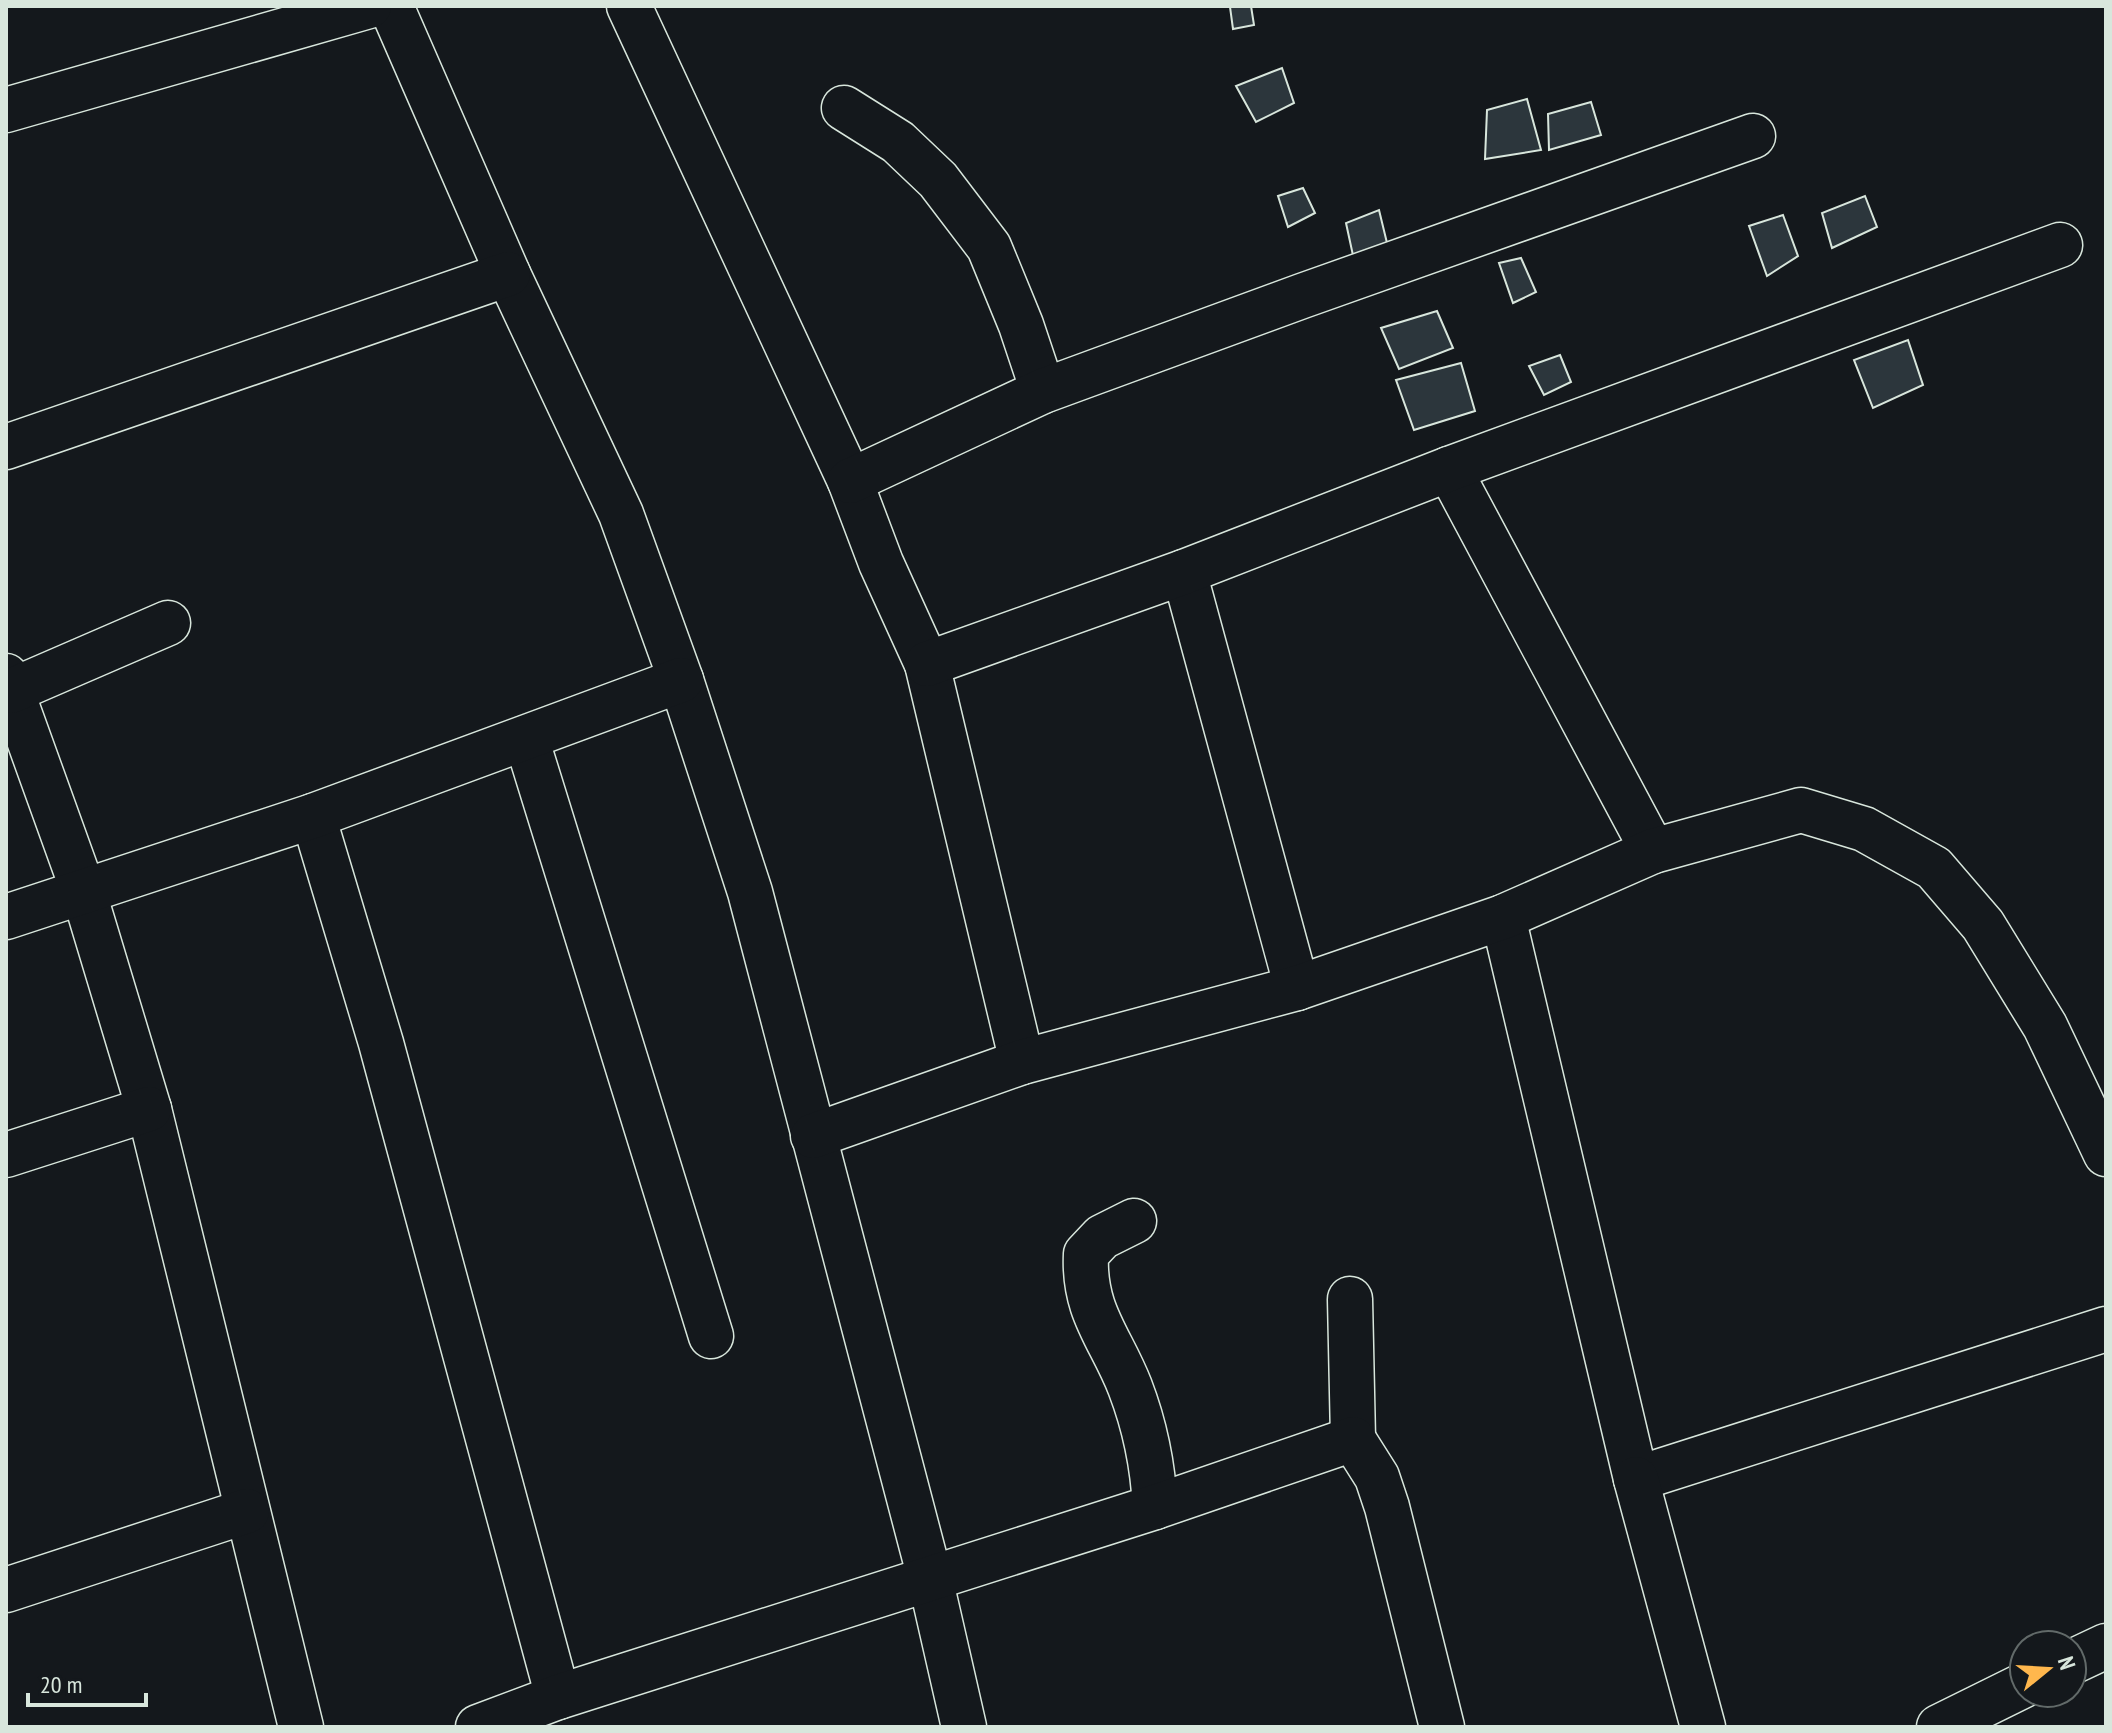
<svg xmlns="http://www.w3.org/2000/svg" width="2112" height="1733" font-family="'PT Sans Narrow',sans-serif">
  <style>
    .building { fill: #2c363c; stroke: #d8e6dc; stroke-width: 2 }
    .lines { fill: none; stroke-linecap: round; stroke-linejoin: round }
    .minor-casing { stroke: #d8e6dc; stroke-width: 47 }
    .major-casing { stroke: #d8e6dc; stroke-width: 47 }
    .minor { stroke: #14181c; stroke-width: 44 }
    .major { stroke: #14181c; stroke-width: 44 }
  </style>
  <rect width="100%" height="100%" fill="#14181c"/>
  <g class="building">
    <path d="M 1251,6 L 1254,25 L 1233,29 L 1230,7 Z"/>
    <path d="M 1282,68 L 1294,103 L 1256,122 L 1236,86 Z"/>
    <path d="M 1527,99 L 1541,150 L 1485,159 L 1487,110 Z"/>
    <path d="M 1591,102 L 1601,135 L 1549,150 L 1548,114 Z"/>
    <path d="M 1303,188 L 1315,213 L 1288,227 L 1278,196 Z"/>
    <path d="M 1865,196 L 1877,227 L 1832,248 L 1822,213 Z"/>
    <path d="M 1379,210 L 1387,243 L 1354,260 L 1346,223 Z"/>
    <path d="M 1783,215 L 1798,256 L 1767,276 L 1749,226 Z"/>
    <path d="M 1521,258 L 1536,292 L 1513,303 L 1499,263 Z"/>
    <path d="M 1437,311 L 1453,348 L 1399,369 L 1381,328 Z"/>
    <path d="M 1908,340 L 1923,385 L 1873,408 L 1854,360 Z"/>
    <path d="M 1560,355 L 1571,382 L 1544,395 L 1529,366 Z"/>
    <path d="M 1461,363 L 1475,411 L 1414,430 L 1396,380 Z"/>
  </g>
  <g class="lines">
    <defs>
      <g id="minor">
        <path d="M 391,6 L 508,274 L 621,514 L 681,680 L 750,892 L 930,1578 L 964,1727"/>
        <path d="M 629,6 L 850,481 L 881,563 L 927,664 L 1022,1062"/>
        <path d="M 844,108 L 898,142 L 938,180 L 989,247 L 1021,325 L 1043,391"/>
        <path d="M 6,447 L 508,274"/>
        <path d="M 1449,469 L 1653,851"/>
        <path d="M 850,481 L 1043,391 L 1302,296 L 1753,136"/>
        <path d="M 1184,572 L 1297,988"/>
        <path d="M 927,664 L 1184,572 L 1449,469 L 2060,245"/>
        <path d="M 6,676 L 83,890 L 149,1109 L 301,1727"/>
        <path d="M 11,691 L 168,623"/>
        <path d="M 526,738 L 711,1336"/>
        <path d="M 313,816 L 381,1043 L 558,1697"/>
        <path d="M 6,917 L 313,816 L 681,680"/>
        <path d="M 1503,917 L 1636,1479 L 2106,1329"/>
        <path d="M 813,1136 L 1022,1062 L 1297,988 L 1503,917 L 1653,851 L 1801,810 L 1864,829 L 1934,868 L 1983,925 L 2045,1026 L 2106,1154"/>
        <path d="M 6,1155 L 149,1109"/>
        <path d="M 1134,1221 L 1102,1237 L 1086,1254 C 1083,1312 1111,1338 1130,1387 C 1145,1426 1153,1466 1155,1507"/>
        <path d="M 1350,1299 L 1353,1439"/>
        <path d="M 1636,1479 L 1703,1727"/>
        <path d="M 6,1590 L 247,1511"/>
        <path d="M 2072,1662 L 2106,1646"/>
        <path d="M 478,1727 L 558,1697 L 1155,1507 L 1353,1439 L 1377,1477 L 1387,1507 L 1442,1727"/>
        <path d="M 1939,1727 L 2024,1685"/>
      </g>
      <path id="major" d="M 6,110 L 369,6"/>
    </defs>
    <use href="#minor" class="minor-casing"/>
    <use href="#major" class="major-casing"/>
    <use href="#minor" class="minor"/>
    <use href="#major" class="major"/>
  </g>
  <rect width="2112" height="1733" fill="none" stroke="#d8e6dc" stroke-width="16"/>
  <g transform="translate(2048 1669) rotate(72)"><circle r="38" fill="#14181c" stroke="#626a69" stroke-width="2"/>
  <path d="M0-6L14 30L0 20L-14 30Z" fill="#ffb74d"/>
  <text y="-12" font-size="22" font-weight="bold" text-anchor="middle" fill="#d8e6dc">N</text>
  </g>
  <path d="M28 1693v12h118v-12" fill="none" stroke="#d8e6dc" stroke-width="4"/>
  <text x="40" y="1693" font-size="24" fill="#d8e6dc" stroke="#14181c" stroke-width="6" paint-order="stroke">20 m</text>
</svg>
